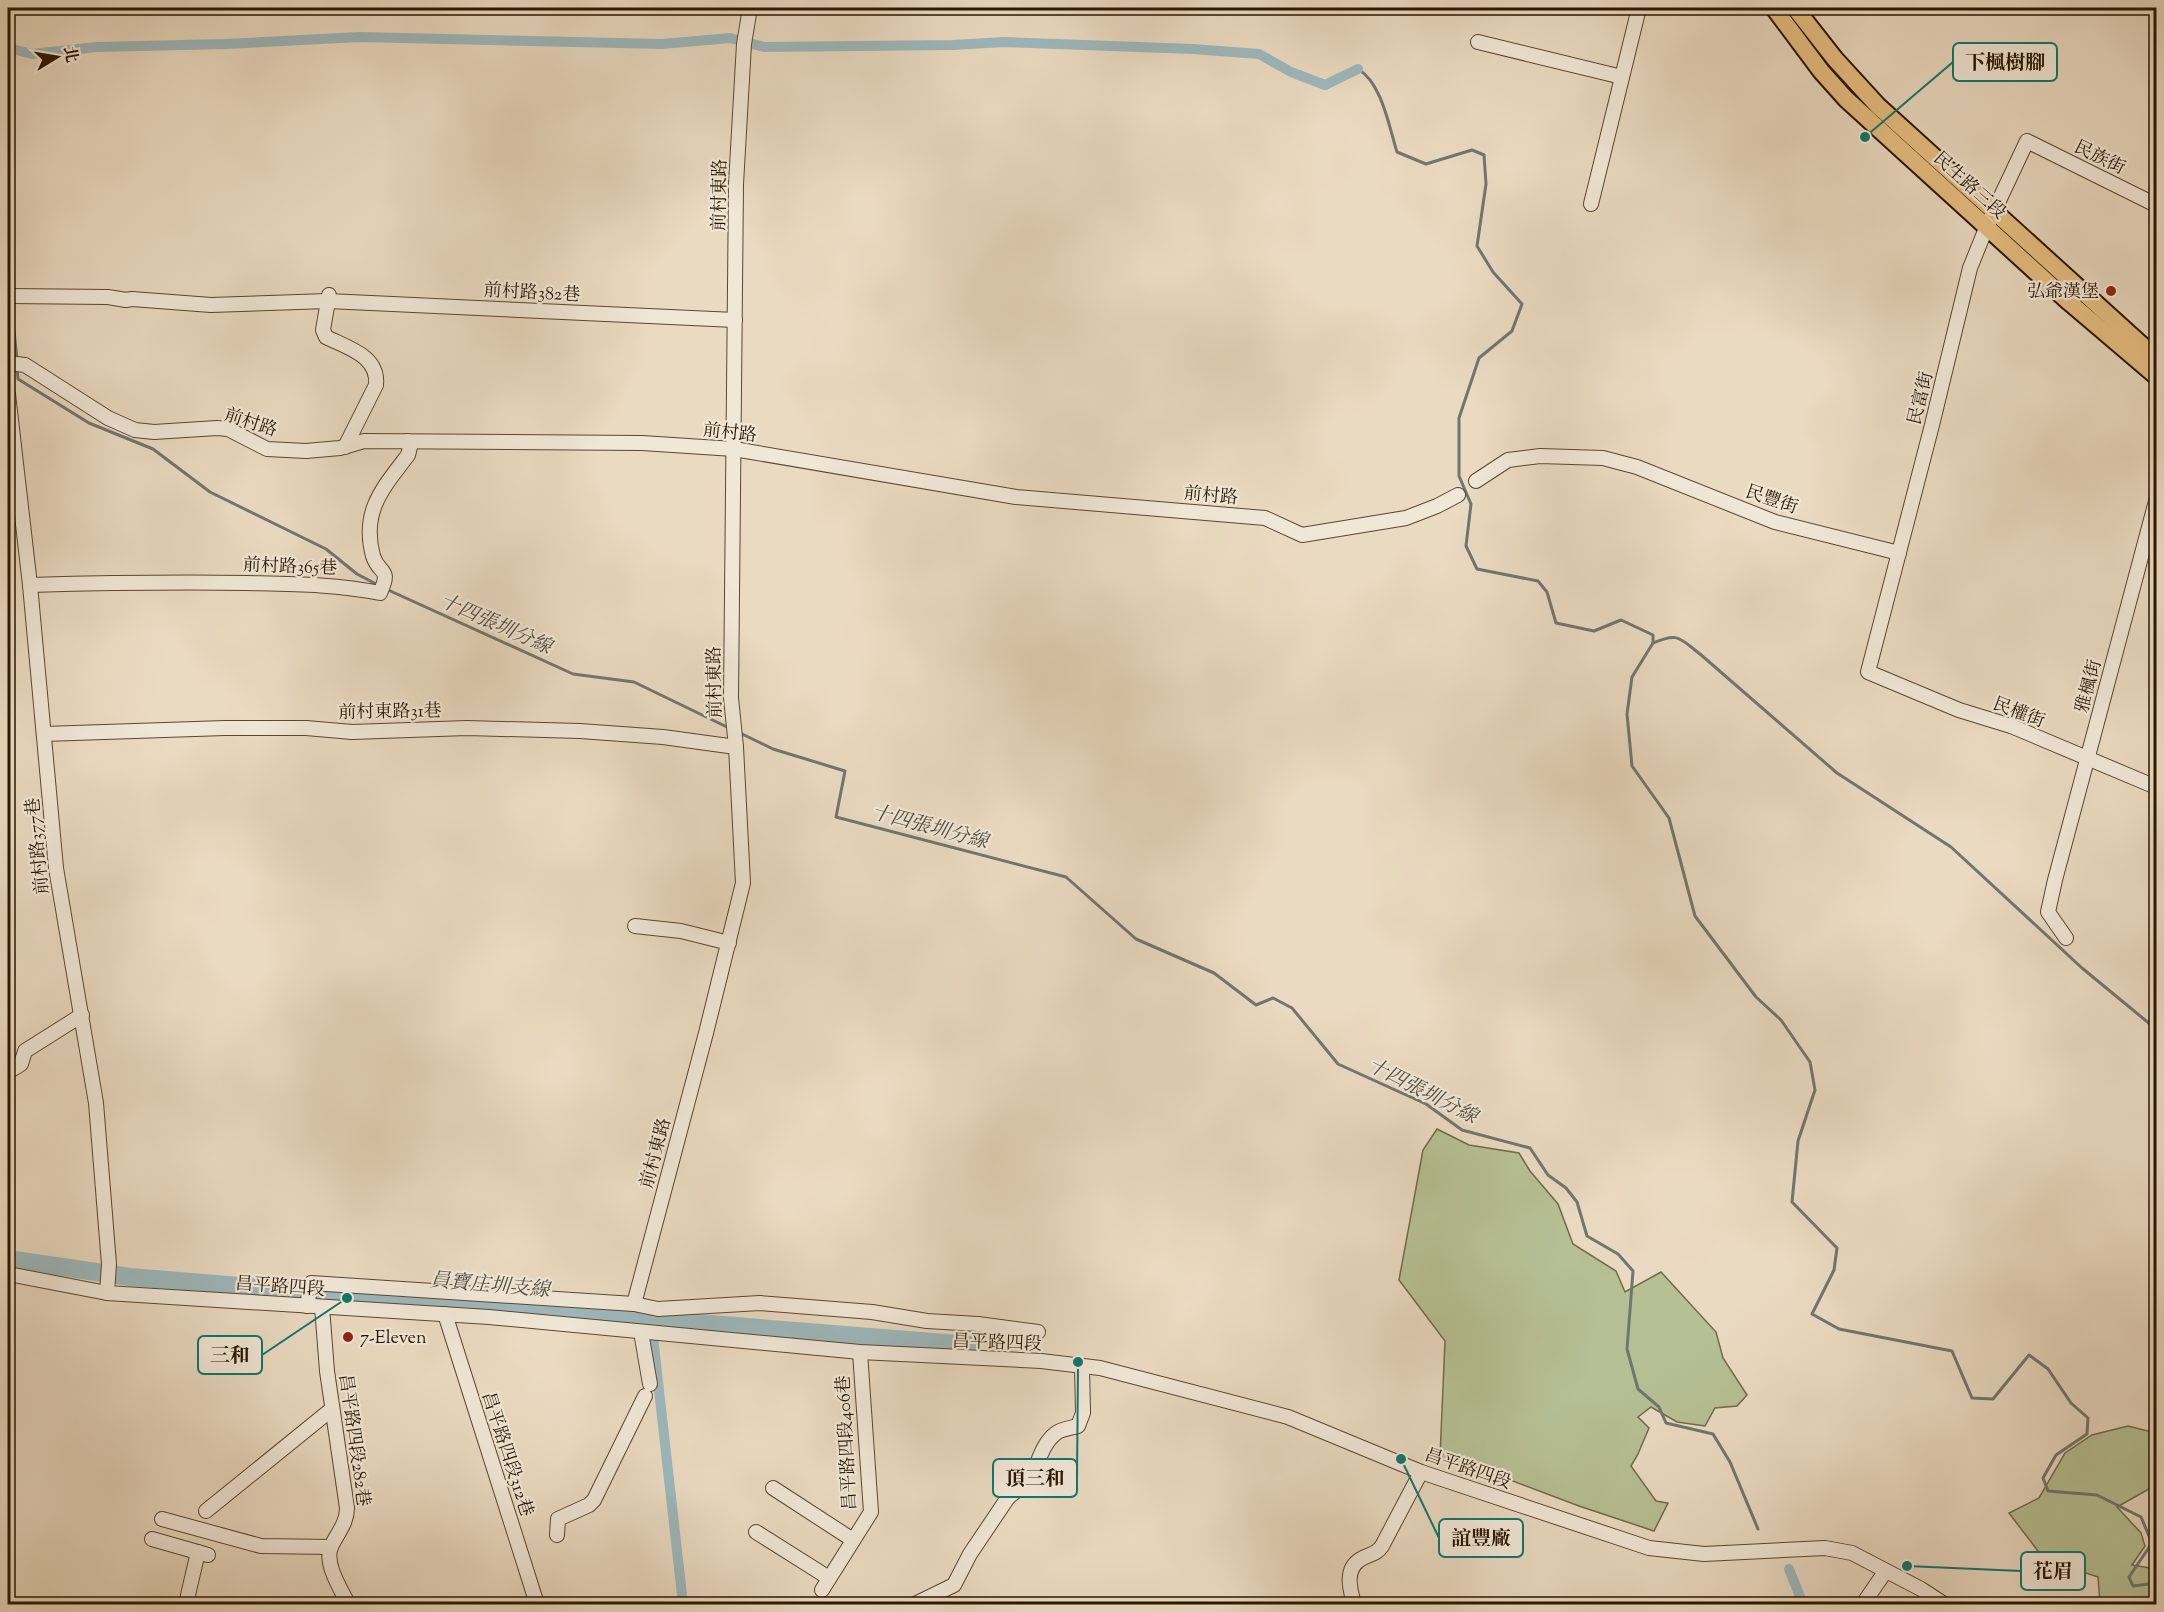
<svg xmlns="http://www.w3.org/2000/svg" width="2164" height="1612" font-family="'Sorts Mill Goudy','Noto Serif TC',serif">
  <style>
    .green { fill: #b6c094; stroke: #706b4a; stroke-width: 1.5 }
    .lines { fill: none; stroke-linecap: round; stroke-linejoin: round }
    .stream { stroke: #6f7771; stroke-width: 3 }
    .canal { stroke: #9db8bd; stroke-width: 10 }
    .river { stroke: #9db8bd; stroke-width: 18 }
    .minor-casing { stroke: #594730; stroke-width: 16 }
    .major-casing { stroke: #291600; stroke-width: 20 }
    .minor { stroke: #f1e7d7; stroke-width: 14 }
    .major { stroke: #e5bd80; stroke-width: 16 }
    .poi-dot { fill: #8f2418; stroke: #f1e7d7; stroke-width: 2 }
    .labels { text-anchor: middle; stroke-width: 4.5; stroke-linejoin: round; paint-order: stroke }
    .street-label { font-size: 18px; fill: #291600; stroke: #f1e7d7 }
    .poi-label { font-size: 18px; fill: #291600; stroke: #f1e7d7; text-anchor: end }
    .water-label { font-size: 20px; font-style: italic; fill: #524f42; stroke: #f1e7d7 }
    .leader { fill: none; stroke: #0f766e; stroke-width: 2 }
    .callout-dot { fill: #0f766e; stroke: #f1e7d7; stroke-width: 2 }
    .callout { fill: #f1e7d7; stroke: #0f766e; stroke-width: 2 }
    .callout-label { font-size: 20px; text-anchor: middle; font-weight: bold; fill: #291600 }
  </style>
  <rect width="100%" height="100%" fill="#eadac1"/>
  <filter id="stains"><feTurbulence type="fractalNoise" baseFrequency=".00333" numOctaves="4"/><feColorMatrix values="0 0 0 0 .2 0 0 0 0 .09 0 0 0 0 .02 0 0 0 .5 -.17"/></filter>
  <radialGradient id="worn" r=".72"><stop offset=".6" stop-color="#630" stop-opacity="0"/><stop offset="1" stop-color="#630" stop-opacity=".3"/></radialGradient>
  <g class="green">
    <path d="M 1437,1129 L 1469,1145 L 1519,1153 L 1530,1171 L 1558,1204 L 1573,1244 L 1616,1271 L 1625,1292 L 1661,1272 L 1716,1332 L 1723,1358 L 1747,1395 L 1737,1406 L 1715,1408 L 1705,1426 L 1677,1422 L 1651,1407 L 1638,1417 L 1649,1428 L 1638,1454 L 1631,1466 L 1656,1501 L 1668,1503 L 1654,1531 L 1579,1506 L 1478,1468 L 1440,1457 L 1445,1341 L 1399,1280 L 1423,1150 Z"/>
    <path d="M 2128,1426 L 2156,1433 L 2156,1485 L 2117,1507 L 2141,1533 L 2145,1546 L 2132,1565 L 2156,1569 L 2156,1604 L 2100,1604 L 2098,1577 L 2044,1559 L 2009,1513 L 2039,1498 L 2065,1453 L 2092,1435 Z"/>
  </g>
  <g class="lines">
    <g class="stream">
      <path d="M 1358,69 C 1382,83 1389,127 1397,152 L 1426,164 L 1472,150 L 1484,155 L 1486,184 L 1477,246 L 1493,272 L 1522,304 L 1512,331 L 1479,358 L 1459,418 L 1459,476 L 1471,504 L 1466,546 L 1477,569 L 1538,581 L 1547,592 L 1556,623 L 1594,631 L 1621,620 L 1653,635 L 1653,643 L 1632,677 L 1627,714 L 1632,766 L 1669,818 L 1695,916 L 1756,997 L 1781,1020 L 1810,1062 L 1815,1090 L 1798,1141 L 1792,1202 L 1837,1248 L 1834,1270 L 1812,1314 L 1839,1329 L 1952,1351 L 1972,1398 L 1993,1399 L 2029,1355 L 2048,1369 L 2071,1403 L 2088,1418 L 2087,1434 L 2056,1455 L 2043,1478 L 2048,1491 L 2097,1495 L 2141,1517 L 2152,1543 L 2129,1577 L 2133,1586 L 2156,1583"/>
      <path d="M 8,257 L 11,292"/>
      <path d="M 11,301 L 17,360"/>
      <path d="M 17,367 L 18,379 L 89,423 L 153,449 L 210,492 L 326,549 L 357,574 L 378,585"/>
      <path d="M 386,589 L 573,674 L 634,682 L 729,728"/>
      <path d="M 1653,643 C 1679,632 1679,638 1700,654 L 1837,773 L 1951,847 L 2082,968 L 2156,1029"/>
      <path d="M 740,733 L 773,749 L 845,771 L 836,817 L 1066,877 L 1136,939 L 1214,973 L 1256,1005 L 1273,998 L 1292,1008 L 1338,1064 L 1426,1104 L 1462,1130 L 1530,1148 L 1548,1175 L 1566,1188 L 1577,1202 L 1587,1236 L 1618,1254 L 1633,1271 L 1627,1349 L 1638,1389 L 1659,1407 L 1666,1423 L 1713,1434 L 1730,1462 L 1758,1529"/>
    </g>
    <g class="canal">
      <path d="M 8,48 L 32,54 L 97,47 L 225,44 L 360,37 L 662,44 L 730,38 L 764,47 L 953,45 L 1004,42 L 1193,49 L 1259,54 L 1291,72 L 1325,85 L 1358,69"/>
      <path d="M 651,1319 L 683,1604"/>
      <path d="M 1789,1569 L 1803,1604"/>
    </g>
    <path class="river" d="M 8,1259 L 130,1277 L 970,1345"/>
    <defs>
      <g id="minor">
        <path d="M 1478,42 L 1622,77"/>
        <path d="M 1591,204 L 1639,8"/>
        <path d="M 2156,205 L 2027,141 L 1987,226 L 1970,268 L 1932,425 L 1868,672 L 1959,710 L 2011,726 L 2156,787"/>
        <path d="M 329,295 L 323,330 L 326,337 C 348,348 379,356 376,385 L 345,447"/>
        <path d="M 8,296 L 108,297 L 126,300 L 132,299 L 211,305 L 328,301 L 735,320"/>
        <path d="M 8,363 L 25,365 L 108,418 L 135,430 L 154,432 L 217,428 L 228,429 L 267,449 L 306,451 L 340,448 L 364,441 L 642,443 L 734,449 L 1016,497 L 1265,518 L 1302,535 L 1406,518 L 1437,506 L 1458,495"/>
        <path d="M 8,394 L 30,585 L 56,868 L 96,1103 L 109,1264 L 107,1293"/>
        <path d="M 1476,481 L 1508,460 L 1540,456 L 1603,458 L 1637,467 L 1775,522 L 1899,553"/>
        <path d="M 30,585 C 103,583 175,582 247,583 C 292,584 336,584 380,593 C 392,567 379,575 373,556 C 361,511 383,488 408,455 L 410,447 L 407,441"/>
        <path d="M 44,734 L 225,728 L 306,728 L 352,732 L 467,728 L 580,731 L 663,737 L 736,747"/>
        <path d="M 635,926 L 681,931 L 729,943"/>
        <path d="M 2066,938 L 2048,912 L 2055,880 L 2156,501"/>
        <path d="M 8,1072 L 21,1064 L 25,1051 L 82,1015"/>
        <path d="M 8,1274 L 107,1293 L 489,1317 L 860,1352 L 1041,1361 L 1100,1368 L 1288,1417 L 1421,1472 L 1649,1548 L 1704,1554 L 1825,1548 L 1852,1553 L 1921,1589 L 1944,1604"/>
        <path d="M 634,1304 L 706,1033 L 743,883 L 736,747 L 731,698 L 736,184 L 744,44 L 750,8"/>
        <path d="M 307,1306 L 311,1283 L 634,1304 L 658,1309 L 760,1303 L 872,1312 L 927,1321 L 978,1324 L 1038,1332"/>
        <path d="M 322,1307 L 327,1371 L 347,1508 C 347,1524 337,1533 331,1547 C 324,1564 341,1589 348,1604"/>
        <path d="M 445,1314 L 537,1604"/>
        <path d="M 641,1332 L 650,1384"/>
        <path d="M 773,1488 L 853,1540"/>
        <path d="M 206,1511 L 332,1409"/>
        <path d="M 162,1519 L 261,1546 L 331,1547"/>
        <path d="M 756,1532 L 829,1578"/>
        <path d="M 557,1535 L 558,1519 L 589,1505 L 594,1500 L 645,1396"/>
        <path d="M 152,1539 L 208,1555"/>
        <path d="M 822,1590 L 871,1512 L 860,1352"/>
        <path d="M 190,1604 L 188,1595 L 198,1552"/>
        <path d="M 915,1604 L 954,1585 L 970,1554 L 1007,1499 C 1014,1490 1023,1490 1029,1481 C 1038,1466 1041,1445 1055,1434 C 1060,1429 1071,1428 1078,1426 L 1083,1413 L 1082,1366"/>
        <path d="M 1354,1604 C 1350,1589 1344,1569 1361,1559 C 1369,1554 1376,1555 1382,1546 L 1421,1472"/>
        <path d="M 1863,1604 L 1885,1572"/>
      </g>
      <g id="major">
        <path d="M 1774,8 L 1821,71 L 1846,99 L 2069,302 L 2156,376"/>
        <path d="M 1795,8 L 1835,59 L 1878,106 L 2156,358"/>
      </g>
    </defs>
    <use href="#minor" class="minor-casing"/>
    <use href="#major" class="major-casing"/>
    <use href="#minor" class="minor"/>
    <use href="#major" class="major"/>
  </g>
  <g class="poi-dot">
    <circle cx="2111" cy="291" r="6"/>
    <circle cx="348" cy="1337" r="6"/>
  </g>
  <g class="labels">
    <g class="street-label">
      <text transform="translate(2100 157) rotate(26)" y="6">民族街</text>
      <text transform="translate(1970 185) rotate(42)" y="6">民生路三段</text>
      <text transform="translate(719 195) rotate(-89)" y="6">前村東路</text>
      <text transform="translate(532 292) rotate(3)" y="6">前村路382巷</text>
      <text transform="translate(1920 398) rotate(-76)" y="6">民富街</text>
      <text transform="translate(251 422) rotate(18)" y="6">前村路</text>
      <text transform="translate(730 432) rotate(6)" y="6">前村路</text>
      <text transform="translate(1211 495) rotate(5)" y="6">前村路</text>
      <text transform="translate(1772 499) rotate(19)" y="6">民豐街</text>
      <text transform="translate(290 566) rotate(2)" y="6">前村路365巷</text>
      <text transform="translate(714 682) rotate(-91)" y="6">前村東路</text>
      <text transform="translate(2088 686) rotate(-75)" y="6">雅楓街</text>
      <text transform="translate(390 711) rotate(-1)" y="6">前村東路31巷</text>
      <text transform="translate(2019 712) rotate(21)" y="6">民權街</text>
      <text transform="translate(37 846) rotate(-96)" y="6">前村路377巷</text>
      <text transform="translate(655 1153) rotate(-75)" y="6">前村東路</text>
      <text transform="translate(280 1286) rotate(4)" y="6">昌平路四段</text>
      <text transform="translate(997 1342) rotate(2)" y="6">昌平路四段</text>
      <text transform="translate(355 1440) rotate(82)" y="6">昌平路四段282巷</text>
      <text transform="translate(846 1443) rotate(-93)" y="6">昌平路四段406巷</text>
      <text transform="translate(508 1454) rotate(72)" y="6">昌平路四段312巷</text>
      <text transform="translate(1468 1468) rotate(19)" y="6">昌平路四段</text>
    </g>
    <g class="poi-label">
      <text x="2099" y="297">弘爺漢堡</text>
      <text x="360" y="1343" text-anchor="start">7-Eleven</text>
    </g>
    <g class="water-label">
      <text transform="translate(496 623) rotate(24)" y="7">十四張圳分線</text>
      <text transform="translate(930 826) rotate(15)" y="7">十四張圳分線</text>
      <text transform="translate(1423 1090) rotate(27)" y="7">十四張圳分線</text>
      <text transform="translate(490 1284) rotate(5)" y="7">員寶庄圳支線</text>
    </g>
  </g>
  <path class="leader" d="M1865 137L1953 62M347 1298L262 1355M1078 1362L1077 1478M1401 1459L1439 1538M1907 1566L2021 1571"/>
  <g class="callout-dot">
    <circle cx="1865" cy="137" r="6"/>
    <circle cx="347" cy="1298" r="6"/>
    <circle cx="1078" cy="1362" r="6"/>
    <circle cx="1401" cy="1459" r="6"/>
    <circle cx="1907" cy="1566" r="6"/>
  </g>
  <g class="callout">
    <rect x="1953" y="43" width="104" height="38" rx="6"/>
    <rect x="198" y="1336" width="64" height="38" rx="6"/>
    <rect x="993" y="1459" width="84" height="38" rx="6"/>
    <rect x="1439" y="1519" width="84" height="38" rx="6"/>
    <rect x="2021" y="1552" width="64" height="38" rx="6"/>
  </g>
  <g class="callout-label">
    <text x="2005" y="69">下楓樹腳</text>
    <text x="230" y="1362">三和</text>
    <text x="1035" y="1485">頂三和</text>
    <text x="1481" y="1545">誼豐廠</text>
    <text x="2053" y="1578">花眉</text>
  </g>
  <rect width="2164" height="1612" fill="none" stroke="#eadac1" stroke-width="30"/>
  <rect x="9" y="9" width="2146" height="1594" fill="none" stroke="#291600" stroke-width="3"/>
  <rect x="15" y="15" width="2134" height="1582" fill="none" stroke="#291600" stroke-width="1.5"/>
  <g transform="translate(57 57) rotate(79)" stroke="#f1e7d7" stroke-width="4.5" paint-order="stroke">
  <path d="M0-4.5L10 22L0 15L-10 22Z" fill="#291600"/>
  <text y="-9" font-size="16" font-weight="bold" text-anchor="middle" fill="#291600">北</text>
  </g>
  <rect width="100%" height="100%" filter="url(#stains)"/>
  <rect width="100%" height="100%" fill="url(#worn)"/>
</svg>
